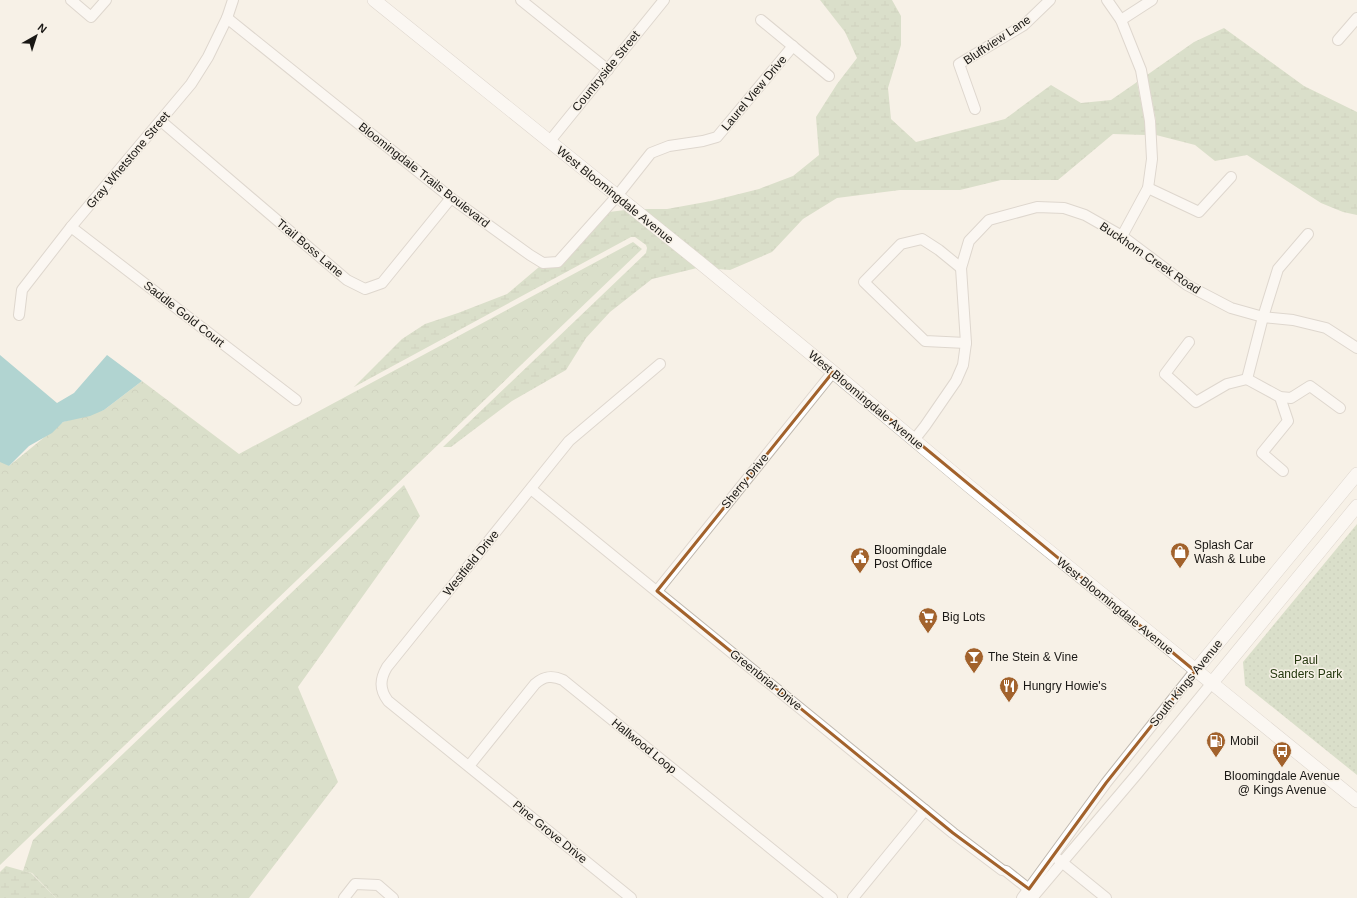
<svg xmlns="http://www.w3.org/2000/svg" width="1357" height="898" font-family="Helvetica,sans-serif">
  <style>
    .grass { fill: url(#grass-dots) }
    .forest { fill: url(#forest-crowns) }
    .wetland { fill: url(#wetland-marsh) }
    .water { fill: #5bb1b5 }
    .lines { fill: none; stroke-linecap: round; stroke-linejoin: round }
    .minor-casing { stroke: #bfb8af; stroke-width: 12 }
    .major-casing { stroke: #bfb8af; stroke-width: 14 }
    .minor { stroke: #fff; stroke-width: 10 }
    .major { stroke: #fff; stroke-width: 13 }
    .marked { fill: none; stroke: #a2622c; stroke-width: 3; stroke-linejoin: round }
    .labels { text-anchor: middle; stroke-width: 3; stroke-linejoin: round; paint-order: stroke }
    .street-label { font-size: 12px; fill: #191714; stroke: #f7f1e7 }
    .poi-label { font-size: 12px; fill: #191714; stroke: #f7f1e7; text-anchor: start }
    .park-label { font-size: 12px; fill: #25380f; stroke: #f7f1e7 }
  </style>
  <defs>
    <pattern id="grass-dots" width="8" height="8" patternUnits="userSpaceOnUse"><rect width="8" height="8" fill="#b7caa6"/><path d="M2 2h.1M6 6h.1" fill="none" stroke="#9dad8e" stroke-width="1.8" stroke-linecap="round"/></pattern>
    <pattern id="forest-crowns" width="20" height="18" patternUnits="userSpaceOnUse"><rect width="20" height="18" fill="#b7caa6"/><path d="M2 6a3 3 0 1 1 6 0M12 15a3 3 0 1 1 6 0" fill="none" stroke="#9dad8e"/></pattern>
    <pattern id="wetland-marsh" width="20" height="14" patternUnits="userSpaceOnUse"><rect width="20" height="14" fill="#b7caa6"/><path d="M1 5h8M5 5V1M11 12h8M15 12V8" fill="none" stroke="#9dad8e"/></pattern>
  </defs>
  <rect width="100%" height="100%" fill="#f7f1e7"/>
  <path class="grass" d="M 1357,524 L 1357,775 L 1245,685 L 1243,662 Z"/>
  <g class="forest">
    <path d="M 633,242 L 642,249 L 0,865 L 0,460 L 9,466 L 63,422 L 104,410 L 142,381 L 239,454 Z"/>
    <path d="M 404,485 L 420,516 L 298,687 L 338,782 L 249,898 L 56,898 L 32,873 L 23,871 L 33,840 Z"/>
  </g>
  <g class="wetland">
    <path d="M 820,0 L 892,0 L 901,16 L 901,45 L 888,88 L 891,119 L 916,142 L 1005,119 L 1051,85 L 1081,103 L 1111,100 L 1137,82 L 1145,123 L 1145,135 L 1113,134 L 1058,180 L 1001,180 L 960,190 L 900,190 L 837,198 L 803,219 L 772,252 L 730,270 L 717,269 L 643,209 L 667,209 L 711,201 L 759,189 L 793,176 L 819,155 L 816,117 L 837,84 L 857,58 L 845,32 Z"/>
    <path d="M 1224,28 L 1304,86 L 1357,112 L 1357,215 L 1343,212 L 1321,203 L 1247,155 L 1215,161 L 1195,145 L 1156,135 L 1156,121 L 1147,75 L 1194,42 Z"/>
    <path d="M 625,210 L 697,268 L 652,279 L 610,312 L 586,338 L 566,370 L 512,401 L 451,447 L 443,447 L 646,253 L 647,248 L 646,245 L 635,237 L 631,237 L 354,387 L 402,339 L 425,324 L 458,313 L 507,294 L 539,267 C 546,269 555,268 562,265 L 609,212 Z"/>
    <path d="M 6,866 L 31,873 L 56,898 L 0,898 L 0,872 Z"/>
  </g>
  <path class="water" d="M 0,355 L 57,403 L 74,393 L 107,355 L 142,381 L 104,410 L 90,416 L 63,422 L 52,433 L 29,446 L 9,466 L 0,462 Z"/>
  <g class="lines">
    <defs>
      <g id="minor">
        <path d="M 71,0 L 91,17 L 106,0"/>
        <path d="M 521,0 L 608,70"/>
        <path d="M 1107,0 L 1121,20 L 1141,70 L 1150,121 L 1152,159 L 1148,188 L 1122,236"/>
        <path d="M 227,18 L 451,198 L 530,255 L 543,263 L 558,262 L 617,196 L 651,153 L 669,146 L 703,141 L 717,137 L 793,46"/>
        <path d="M 761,20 L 829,76"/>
        <path d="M 1121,20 L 1152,0"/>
        <path d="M 1338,40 L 1357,18"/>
        <path d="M 975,109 L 959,64 L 1024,25 L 1050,0"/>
        <path d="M 161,121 L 347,280 L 365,289 L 382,283 L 451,198"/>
        <path d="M 549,142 L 664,0"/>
        <path d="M 1148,188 L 1199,212 L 1231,177"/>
        <path d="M 71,227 L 296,400"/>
        <path d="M 961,268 L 939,250 L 922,239 L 901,244 L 864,282 L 925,341 L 966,343"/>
        <path d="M 19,315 L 22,290 L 71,227 L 191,84 L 208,57 L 227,18 L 233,0"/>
        <path d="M 1189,342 L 1165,374 L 1196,402 L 1227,384 L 1247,379"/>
        <path d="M 1247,379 L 1263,317 L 1278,269 L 1308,234"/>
        <path d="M 1247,379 L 1280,397 L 1291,398 L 1310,386 L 1340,408"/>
        <path d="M 1280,397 L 1288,421 L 1262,453 L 1283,471"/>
        <path d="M 914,440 L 925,426 L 956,381 L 963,365 L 966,343 L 961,268 L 969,241 L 989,220 L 1037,207 L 1064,208 L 1085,215 L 1122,236 L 1187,285 L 1231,308 L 1263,317 L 1293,320 L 1326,328 L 1357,348"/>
        <path d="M 531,489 L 953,833 L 1002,870 L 1006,871 L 1035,894"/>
        <path d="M 657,591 L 833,372"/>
        <path d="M 469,766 L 535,684 C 544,676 552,675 563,680 L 832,898"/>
        <path d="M 1058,859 L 1106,898"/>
        <path d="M 344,898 L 355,884 L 378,885 L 393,898"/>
        <path d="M 631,898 L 388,701 C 379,689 380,679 387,667 L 569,441 L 660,364"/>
        <path d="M 853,898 L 925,810"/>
        <path d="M 1022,898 L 1106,783 L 1195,671"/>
        <path d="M 1032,898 L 1137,774 L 1211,684"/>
      </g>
      <g id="major">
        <path d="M 374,0 L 698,261 L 833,372 L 969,486 L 1357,801"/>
        <path d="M 1195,671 L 1357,474"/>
        <path d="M 1211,684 L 1357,506"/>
      </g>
    </defs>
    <use href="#minor" class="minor-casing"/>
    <use href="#major" class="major-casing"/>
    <use href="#minor" class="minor"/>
    <use href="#major" class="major"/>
  </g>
  <path d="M0 0H1357V898H0ZM 833,372 L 1195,671 L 1106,783 L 1029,889 L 953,833 L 657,591 Z" fill="#f7f1e7" fill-opacity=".55" fill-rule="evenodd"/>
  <path class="marked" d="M 833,372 L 1195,671 L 1106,783 L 1029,889 L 953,833 L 657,591 Z"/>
  <defs>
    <symbol id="shop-pin" viewBox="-11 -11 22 30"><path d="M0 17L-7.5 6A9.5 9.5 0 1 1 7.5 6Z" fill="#a2622c" stroke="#f7f1e7"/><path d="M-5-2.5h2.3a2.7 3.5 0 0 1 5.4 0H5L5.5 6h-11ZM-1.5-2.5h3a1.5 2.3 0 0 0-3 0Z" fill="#fff"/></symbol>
    <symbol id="civic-pin" viewBox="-11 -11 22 30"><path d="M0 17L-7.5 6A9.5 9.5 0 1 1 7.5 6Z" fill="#a2622c" stroke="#f7f1e7"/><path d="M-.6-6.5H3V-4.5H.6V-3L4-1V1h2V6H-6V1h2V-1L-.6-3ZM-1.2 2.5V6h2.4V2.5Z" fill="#fff"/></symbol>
    <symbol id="supermarket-pin" viewBox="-11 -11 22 30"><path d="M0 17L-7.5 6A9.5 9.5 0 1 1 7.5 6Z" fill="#a2622c" stroke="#f7f1e7"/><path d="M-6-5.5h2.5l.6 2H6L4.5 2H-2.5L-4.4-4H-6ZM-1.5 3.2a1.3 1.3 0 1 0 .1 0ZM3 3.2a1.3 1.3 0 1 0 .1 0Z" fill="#fff"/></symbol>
    <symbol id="bar-pin" viewBox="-11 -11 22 30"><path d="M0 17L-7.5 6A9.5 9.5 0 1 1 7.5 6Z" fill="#a2622c" stroke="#f7f1e7"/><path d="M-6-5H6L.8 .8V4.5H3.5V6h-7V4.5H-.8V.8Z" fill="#fff"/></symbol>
    <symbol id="restaurant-pin" viewBox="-11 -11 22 30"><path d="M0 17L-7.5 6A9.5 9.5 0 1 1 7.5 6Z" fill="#a2622c" stroke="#f7f1e7"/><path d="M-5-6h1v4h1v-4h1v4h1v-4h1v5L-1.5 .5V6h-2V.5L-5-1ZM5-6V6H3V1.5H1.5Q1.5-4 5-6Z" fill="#fff"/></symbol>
    <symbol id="fuel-pin" viewBox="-11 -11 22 30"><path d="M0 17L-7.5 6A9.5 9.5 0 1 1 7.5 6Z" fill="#a2622c" stroke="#f7f1e7"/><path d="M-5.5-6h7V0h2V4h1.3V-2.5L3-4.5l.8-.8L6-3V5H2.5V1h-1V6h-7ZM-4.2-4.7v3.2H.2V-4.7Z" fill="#fff"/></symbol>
    <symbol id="bus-pin" viewBox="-11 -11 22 30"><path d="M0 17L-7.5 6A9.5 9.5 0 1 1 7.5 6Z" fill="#a2622c" stroke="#f7f1e7"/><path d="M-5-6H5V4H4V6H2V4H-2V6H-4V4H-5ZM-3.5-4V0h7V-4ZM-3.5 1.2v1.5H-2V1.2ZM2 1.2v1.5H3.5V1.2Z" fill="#fff"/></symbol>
  </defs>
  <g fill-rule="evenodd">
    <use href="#shop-pin" x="1169" y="541" width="22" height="30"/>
    <use href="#civic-pin" x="849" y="546" width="22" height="30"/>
    <use href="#supermarket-pin" x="917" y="606" width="22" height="30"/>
    <use href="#bar-pin" x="963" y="646" width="22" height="30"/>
    <use href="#restaurant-pin" x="998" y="675" width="22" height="30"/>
    <use href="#fuel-pin" x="1205" y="730" width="22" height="30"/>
    <use href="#bus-pin" x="1271" y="740" width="22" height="30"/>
  </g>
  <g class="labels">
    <g class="street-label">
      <text transform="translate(997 40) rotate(-34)" y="4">Bluffview Lane</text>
      <text transform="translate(606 71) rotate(-51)" y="4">Countryside Street</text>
      <text transform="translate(754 93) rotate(-50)" y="4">Laurel View Drive</text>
      <text transform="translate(128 160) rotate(-50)" y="4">Gray Whetstone Street</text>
      <text transform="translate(424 175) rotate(38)" y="4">Bloomingdale Trails Boulevard</text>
      <text transform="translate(615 195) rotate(39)" y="4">West Bloomingdale Avenue</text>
      <text transform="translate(310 248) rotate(40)" y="4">Trail Boss Lane</text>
      <text transform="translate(1150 258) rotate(34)" y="4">Buckhorn Creek Road</text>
      <text transform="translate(184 314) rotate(38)" y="4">Saddle Gold Court</text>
      <text transform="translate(866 400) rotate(40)" y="4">West Bloomingdale Avenue</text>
      <text transform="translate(745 481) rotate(-51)" y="4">Sherry Drive</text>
      <text transform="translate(471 563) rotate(-51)" y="4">Westfield Drive</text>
      <text transform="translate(1115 606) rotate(39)" y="4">West Bloomingdale Avenue</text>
      <text transform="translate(766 680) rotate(39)" y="4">Greenbriar Drive</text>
      <text transform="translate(1186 683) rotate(-51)" y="4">South Kings Avenue</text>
      <text transform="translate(644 746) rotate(39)" y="4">Hallwood Loop</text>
      <text transform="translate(550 832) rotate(39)" y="4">Pine Grove Drive</text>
    </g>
    <g class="poi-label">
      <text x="1194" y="549">Splash Car<tspan x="1194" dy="14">Wash &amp; Lube</tspan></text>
      <text x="874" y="554">Bloomingdale<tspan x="874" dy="14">Post Office</tspan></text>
      <text x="942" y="621">Big Lots</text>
      <text x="988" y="661">The Stein &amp; Vine</text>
      <text x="1023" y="690">Hungry Howie's</text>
      <text x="1230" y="745">Mobil</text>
      <text x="1282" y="780" text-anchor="middle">Bloomingdale Avenue<tspan x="1282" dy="14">@ Kings Avenue</tspan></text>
    </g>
    <g class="park-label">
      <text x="1306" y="664">Paul<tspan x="1306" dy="14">Sanders Park</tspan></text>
    </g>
  </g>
  <g transform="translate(36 36) rotate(39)" stroke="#f7f1e7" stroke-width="3" paint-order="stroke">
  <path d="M0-3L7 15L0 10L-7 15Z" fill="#191714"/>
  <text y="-6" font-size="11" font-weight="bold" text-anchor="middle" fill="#191714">N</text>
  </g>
</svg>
